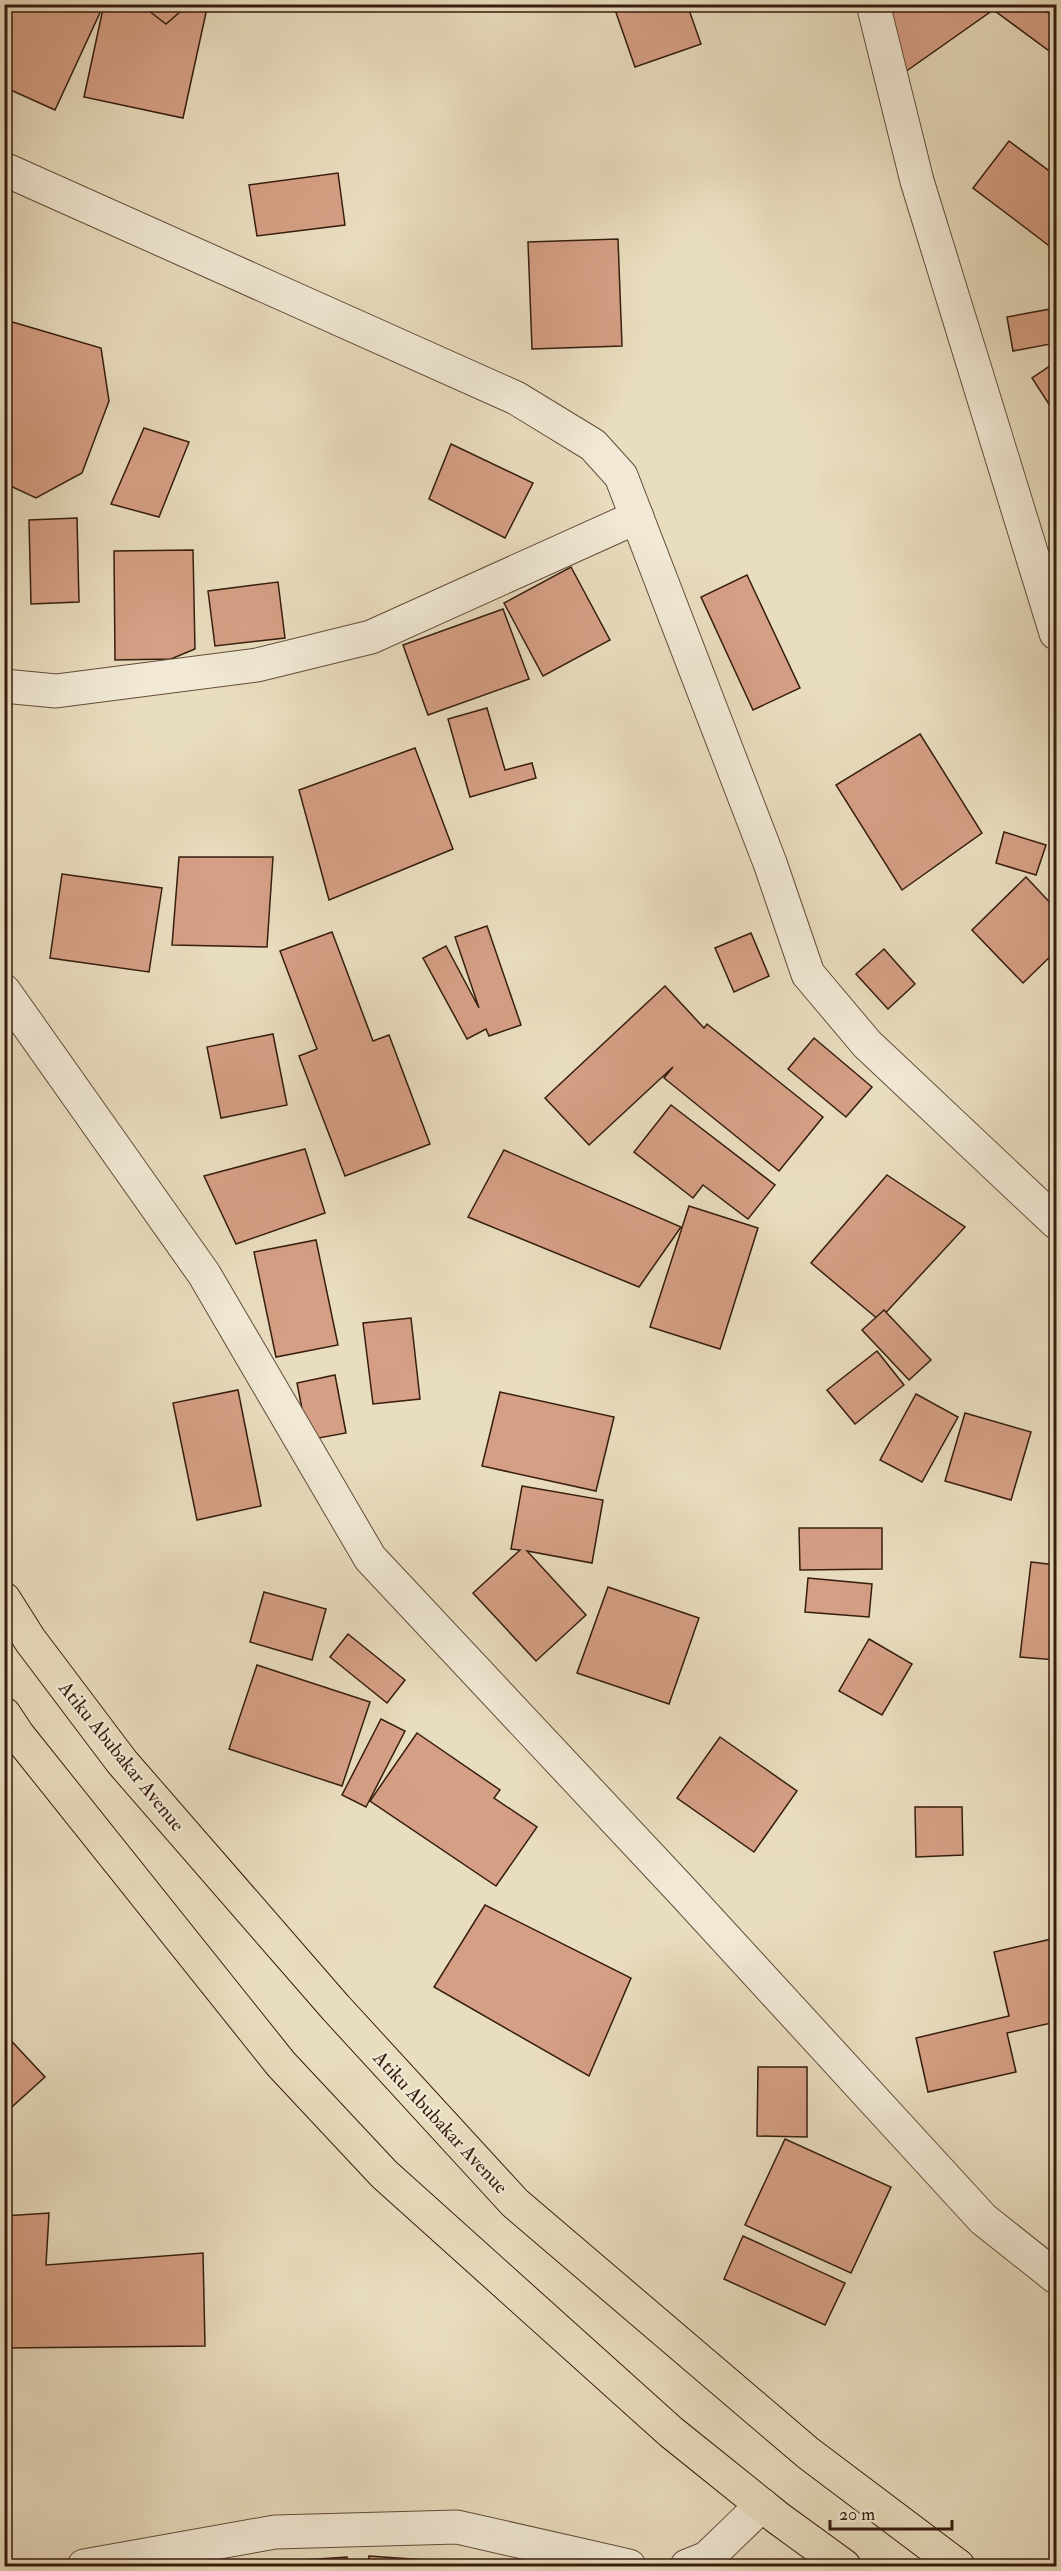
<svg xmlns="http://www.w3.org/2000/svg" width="1061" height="2571" font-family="'IM FELL Double Pica',serif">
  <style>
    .building { fill: #d59f85; stroke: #361d0e; stroke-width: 1.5 }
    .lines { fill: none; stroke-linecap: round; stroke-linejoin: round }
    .minor-casing { stroke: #634d3a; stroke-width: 35 }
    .major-casing { stroke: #361d0e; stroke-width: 35 }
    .minor { stroke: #f1e9d5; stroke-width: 33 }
    .major { stroke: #e9ddbf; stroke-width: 33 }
    .labels { text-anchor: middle; stroke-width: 4.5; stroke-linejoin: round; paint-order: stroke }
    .street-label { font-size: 20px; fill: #361d0e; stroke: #f1e9d5 }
  </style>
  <rect width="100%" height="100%" fill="#e9ddbf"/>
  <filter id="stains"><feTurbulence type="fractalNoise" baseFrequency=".00333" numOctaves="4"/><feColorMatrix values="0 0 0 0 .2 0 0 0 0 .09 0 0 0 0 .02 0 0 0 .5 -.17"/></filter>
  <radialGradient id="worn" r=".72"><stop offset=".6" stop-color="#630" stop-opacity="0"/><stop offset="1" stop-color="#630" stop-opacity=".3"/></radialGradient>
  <g class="building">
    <path d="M 4,4 L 104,4 L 55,110 L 4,87 Z"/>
    <path d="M 104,4 L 190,4 L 207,8 L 183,118 L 84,97 Z"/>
    <path d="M 140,4 L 189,4 L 166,24 Z"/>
    <path d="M 613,4 L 687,4 L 701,44 L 635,67 Z"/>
    <path d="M 905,4 L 990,4 L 993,10 L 905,72 L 873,27 Z"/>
    <path d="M 1000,4 L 1037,4 L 1056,19 L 1056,56 L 995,11 Z"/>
    <path d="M 1009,141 L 1056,176 L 1056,251 L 973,188 Z"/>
    <path d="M 338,173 L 345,225 L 257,236 L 249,185 Z"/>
    <path d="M 618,239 L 622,346 L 532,349 L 528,242 Z"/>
    <path d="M 1056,308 L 1056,343 L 1013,351 L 1007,317 Z"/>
    <path d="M 9,321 L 101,348 L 109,401 L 82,473 L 36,498 L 4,483 L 4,333 Z"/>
    <path d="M 1056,362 L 1056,415 L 1032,378 Z"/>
    <path d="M 144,428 L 189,442 L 159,517 L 111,504 Z"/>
    <path d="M 451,444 L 533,483 L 505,538 L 429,499 Z"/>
    <path d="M 77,518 L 79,602 L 31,604 L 29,520 Z"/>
    <path d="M 193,550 L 195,649 L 171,659 L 115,660 L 114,551 Z"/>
    <path d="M 571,567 L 610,640 L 543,676 L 504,603 Z"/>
    <path d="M 747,575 L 800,688 L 753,710 L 701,597 Z"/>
    <path d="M 278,582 L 285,638 L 215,646 L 208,591 Z"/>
    <path d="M 503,609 L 529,679 L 428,715 L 403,645 Z"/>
    <path d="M 487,708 L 505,770 L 532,763 L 536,778 L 470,797 L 448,719 Z"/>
    <path d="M 920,734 L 982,833 L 902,890 L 836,785 Z"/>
    <path d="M 415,748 L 453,849 L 329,900 L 299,790 Z"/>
    <path d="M 4,762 L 10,762 L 4,812 Z"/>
    <path d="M 1004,832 L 1046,845 L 1036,875 L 996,863 Z"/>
    <path d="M 179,857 L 273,857 L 267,947 L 172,945 Z"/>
    <path d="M 62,874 L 162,888 L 149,972 L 50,958 Z"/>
    <path d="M 1026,877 L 1056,909 L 1056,951 L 1023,983 L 972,930 Z"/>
    <path d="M 487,926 L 521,1025 L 489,1036 L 486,1029 L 467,1039 L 423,958 L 446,946 L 479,1008 L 455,937 Z"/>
    <path d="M 332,932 L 373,1041 L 389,1035 L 430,1144 L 345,1176 L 299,1056 L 317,1049 L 280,951 Z"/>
    <path d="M 751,933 L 769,976 L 734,992 L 715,948 Z"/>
    <path d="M 884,949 L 915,984 L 888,1009 L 856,974 Z"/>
    <path d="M 665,986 L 704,1028 L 707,1024 L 823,1117 L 779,1171 L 664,1078 L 673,1067 L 589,1145 L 545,1098 Z"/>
    <path d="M 273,1034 L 287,1105 L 221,1118 L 207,1047 Z"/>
    <path d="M 814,1038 L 872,1087 L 846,1117 L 788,1069 Z"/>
    <path d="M 671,1105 L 775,1185 L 748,1219 L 703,1185 L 693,1198 L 634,1152 Z"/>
    <path d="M 305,1149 L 325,1213 L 236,1244 L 204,1176 Z"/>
    <path d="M 504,1150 L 681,1227 L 639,1287 L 468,1217 Z"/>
    <path d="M 887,1175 L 965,1227 L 879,1320 L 811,1263 Z"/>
    <path d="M 689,1206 L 758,1228 L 720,1349 L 650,1327 Z"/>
    <path d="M 316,1240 L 338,1345 L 276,1357 L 254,1252 Z"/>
    <path d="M 884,1310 L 931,1360 L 909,1380 L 862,1330 Z"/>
    <path d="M 411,1318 L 420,1399 L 373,1404 L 363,1323 Z"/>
    <path d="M 877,1351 L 904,1385 L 855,1424 L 827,1390 Z"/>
    <path d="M 335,1375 L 346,1433 L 308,1440 L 297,1383 Z"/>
    <path d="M 238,1390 L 261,1506 L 197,1520 L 173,1403 Z"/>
    <path d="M 500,1392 L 614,1417 L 596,1491 L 482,1466 Z"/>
    <path d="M 916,1394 L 958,1417 L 922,1482 L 880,1460 Z"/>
    <path d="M 965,1413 L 1031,1432 L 1011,1500 L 945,1481 Z"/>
    <path d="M 522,1486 L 603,1500 L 592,1563 L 527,1551 L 586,1615 L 536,1661 L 473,1593 L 520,1550 L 511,1549 Z"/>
    <path d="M 799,1528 L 882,1528 L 882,1569 L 800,1570 Z"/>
    <path d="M 1031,1562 L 1056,1565 L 1056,1660 L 1020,1657 Z"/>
    <path d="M 808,1578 L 872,1584 L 869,1617 L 805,1612 Z"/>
    <path d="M 608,1587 L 699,1618 L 669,1704 L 577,1673 Z"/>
    <path d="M 264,1592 L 326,1609 L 312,1660 L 250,1642 Z"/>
    <path d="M 348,1634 L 405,1680 L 387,1703 L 330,1657 Z"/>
    <path d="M 869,1639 L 912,1664 L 882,1715 L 839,1691 Z"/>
    <path d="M 257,1665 L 370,1702 L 342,1786 L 229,1749 Z"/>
    <path d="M 1056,1717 L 1056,1748 L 1051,1718 Z"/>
    <path d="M 381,1719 L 405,1731 L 366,1807 L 342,1795 Z"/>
    <path d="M 417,1733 L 500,1790 L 494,1798 L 537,1827 L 496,1886 L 370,1801 Z"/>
    <path d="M 720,1737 L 797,1791 L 754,1852 L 677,1798 Z"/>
    <path d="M 915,1807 L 962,1807 L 963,1855 L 916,1857 Z"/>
    <path d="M 485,1905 L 631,1978 L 589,2076 L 434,1987 Z"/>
    <path d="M 1056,1938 L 1056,2022 L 1007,2033 L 1016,2072 L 928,2092 L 916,2038 L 1009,2016 L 994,1952 Z"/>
    <path d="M 4,2033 L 45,2077 L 4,2114 Z"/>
    <path d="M 758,2067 L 807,2067 L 807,2137 L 757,2136 Z"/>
    <path d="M 785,2139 L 891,2187 L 851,2273 L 745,2225 Z"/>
    <path d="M 49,2213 L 46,2265 L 203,2253 L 205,2346 L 4,2348 L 4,2216 Z"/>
    <path d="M 743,2236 L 845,2283 L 825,2325 L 724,2279 Z"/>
    <path d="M 369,2556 L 425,2560 L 424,2566 L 368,2566 Z"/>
    <path d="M 347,2557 L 348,2566 L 304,2566 L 303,2560 Z"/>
  </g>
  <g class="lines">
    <defs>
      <g id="minor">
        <path d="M 873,4 L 917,181 L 1056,633"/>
        <path d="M 4,169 L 516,398 L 593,445 L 621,476 L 770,863 L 808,974 L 867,1044 L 1056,1222"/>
        <path d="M 4,686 L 56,691 L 257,665 L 371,637 L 637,517"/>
        <path d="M 4,991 L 204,1274 L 370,1558 L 683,1892 L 983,2219 L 1056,2277"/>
        <path d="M 84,2566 L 275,2532 L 457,2527 L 629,2566"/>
        <path d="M 687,2566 L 707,2558 L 762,2505"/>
      </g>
      <g id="major">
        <path d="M 4,1599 L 30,1640 L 122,1762 L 336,2008 L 515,2203 L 808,2453 L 958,2566"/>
        <path d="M 4,1714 L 18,1735 L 281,2064 L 384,2174 L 671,2432 L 778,2518 L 844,2566"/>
      </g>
    </defs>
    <use href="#minor" class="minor-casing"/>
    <use href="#major" class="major-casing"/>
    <use href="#minor" class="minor"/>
    <use href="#major" class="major"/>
  </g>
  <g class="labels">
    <g class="street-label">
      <text transform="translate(122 1756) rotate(51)" y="7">Atiku Abubakar Avenue</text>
      <text transform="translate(441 2122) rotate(47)" y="7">Atiku Abubakar Avenue</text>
    </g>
  </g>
  <rect width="1061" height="2571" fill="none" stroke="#e9ddbf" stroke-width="24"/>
  <rect x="6" y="6" width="1049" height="2559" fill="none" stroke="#361d0e" stroke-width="3"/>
  <rect x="12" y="12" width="1037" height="2547" fill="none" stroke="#361d0e" stroke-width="1.5"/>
  <path d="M830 2520v9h122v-9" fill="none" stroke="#361d0e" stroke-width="3"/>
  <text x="839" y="2520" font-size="18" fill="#361d0e" stroke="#f1e9d5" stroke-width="4.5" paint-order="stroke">20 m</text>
  <rect width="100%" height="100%" filter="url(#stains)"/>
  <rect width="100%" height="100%" fill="url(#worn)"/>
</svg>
